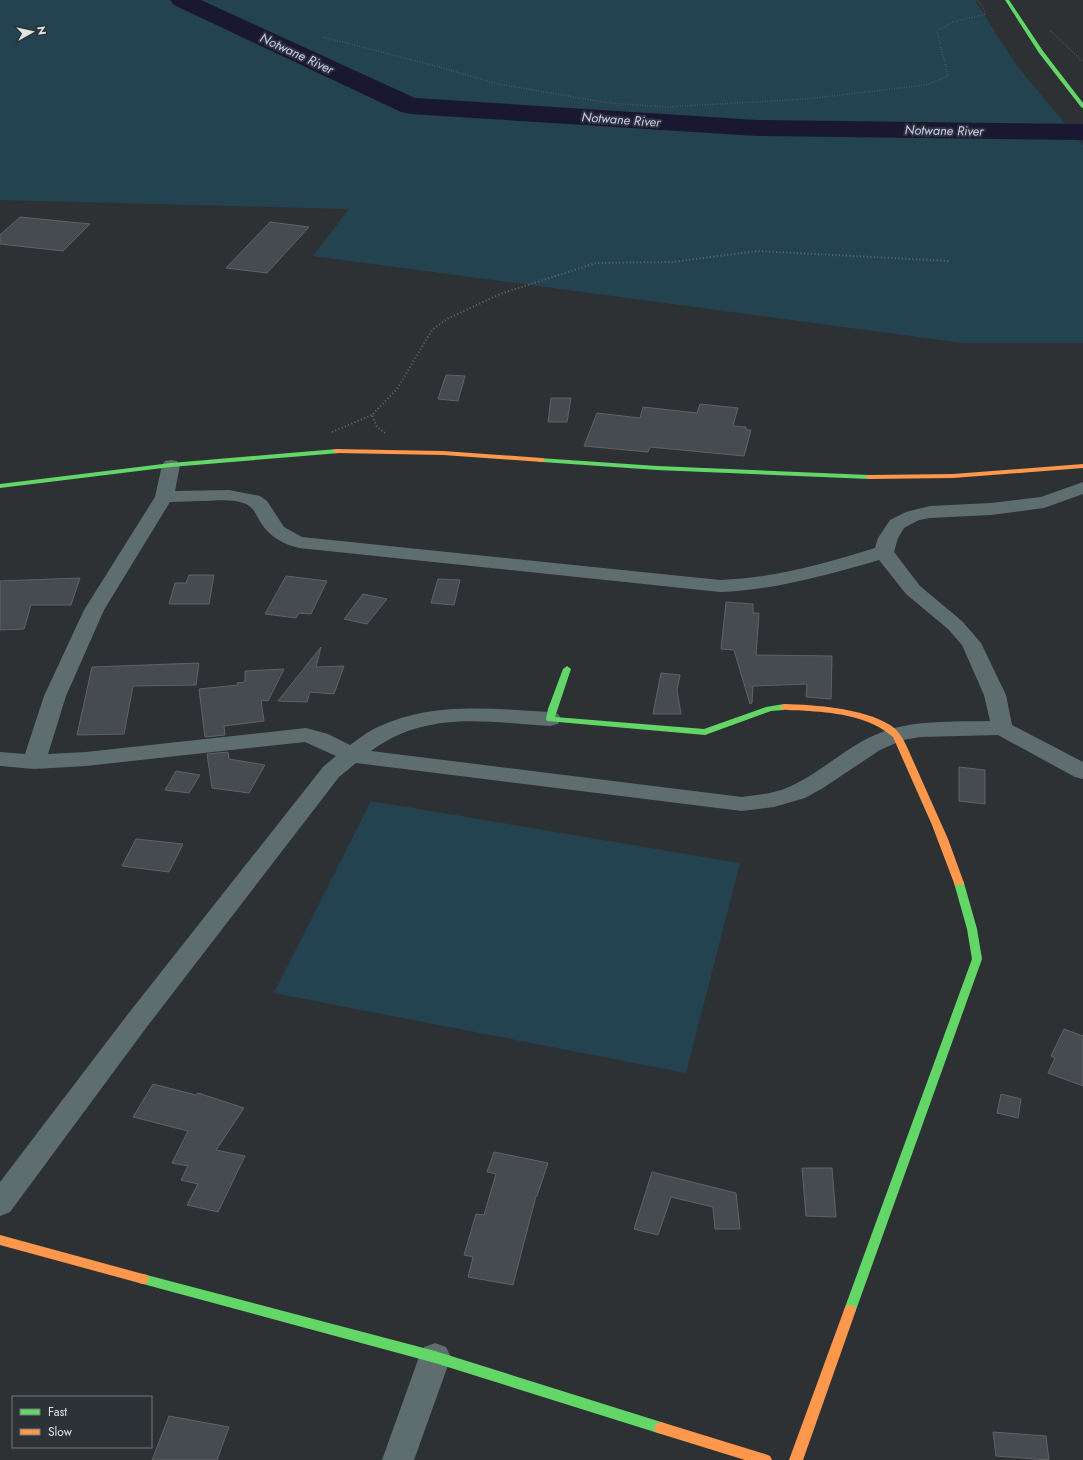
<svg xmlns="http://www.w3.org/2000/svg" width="1083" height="1460" font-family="Jost,sans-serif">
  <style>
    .green { fill: #244351 }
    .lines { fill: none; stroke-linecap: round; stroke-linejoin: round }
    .river { fill: #1a1733; fill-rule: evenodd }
    .building { fill: #464b52; stroke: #616264 }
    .path-far1 { stroke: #626c6d; stroke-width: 1.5; stroke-dasharray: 0.5 2; stroke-linecap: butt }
    .path { stroke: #626c6d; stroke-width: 2; stroke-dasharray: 1 2.5; stroke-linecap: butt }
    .street { fill: #5e6e6f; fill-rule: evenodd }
    .fast { fill: #63d668; fill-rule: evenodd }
    .slow { fill: #ff974d; fill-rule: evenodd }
    .labels { text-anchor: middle; stroke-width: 4; stroke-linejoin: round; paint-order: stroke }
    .far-water-label { font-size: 13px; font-style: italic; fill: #cccbfe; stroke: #2c3235 }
  </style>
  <rect width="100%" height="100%" fill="#2e3133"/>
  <g class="green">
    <path d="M 0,0 L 975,0 L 1016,65 L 1083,145 L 1083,343 L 963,343 L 313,256 L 349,209 L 0,200 Z"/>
    <path d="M 371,801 L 740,863 L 686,1073 L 274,993 Z"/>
  </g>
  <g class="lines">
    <path class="river" d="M 170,0 L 201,0 L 415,98 L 757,120 L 1083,124 L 1083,140 L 757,136 L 410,114 L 401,112 L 174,5 Z"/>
  </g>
  <g class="building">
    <path d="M 20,217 L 90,224 L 63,251 L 0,244 L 0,235 Z"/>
    <path d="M 270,222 L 309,227 L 267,273 L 226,268 Z"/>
    <path d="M 446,375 L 465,376 L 458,401 L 438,399 Z"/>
    <path d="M 551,398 L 571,398 L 567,422 L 548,422 Z"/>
    <path d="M 700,404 L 738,408 L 733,426 L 746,427 L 746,430 L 751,430 L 744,456 L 650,447 L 648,452 L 584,446 L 597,413 L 640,418 L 643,407 L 697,413 Z"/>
    <path d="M 189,575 L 214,575 L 209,604 L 169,604 L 175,583 L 186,583 Z"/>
    <path d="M 286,576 L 327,581 L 311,614 L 299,613 L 296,618 L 265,614 Z"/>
    <path d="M 80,578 L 71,605 L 31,605 L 24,629 L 0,630 L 0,581 Z"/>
    <path d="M 438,579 L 460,580 L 454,605 L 431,603 Z"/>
    <path d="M 363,594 L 387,599 L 367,624 L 344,619 Z"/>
    <path d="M 726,602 L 753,604 L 753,613 L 759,613 L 756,655 L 832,656 L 831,699 L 806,697 L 807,684 L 753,686 L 752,703 L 750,704 L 734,650 L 721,649 Z"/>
    <path d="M 321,647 L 316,667 L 344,666 L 334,694 L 310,692 L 307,702 L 278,701 Z"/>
    <path d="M 199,663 L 196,685 L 133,686 L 124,734 L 77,735 L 92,667 Z"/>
    <path d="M 284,669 L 268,701 L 261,700 L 264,721 L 224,726 L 225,735 L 205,737 L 199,689 L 238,685 L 237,683 L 245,682 L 245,671 Z"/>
    <path d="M 661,673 L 680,675 L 677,690 L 681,714 L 653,714 Z"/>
    <path d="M 228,752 L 229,759 L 265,765 L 249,793 L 212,788 L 207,754 Z"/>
    <path d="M 959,767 L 985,770 L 985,804 L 959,801 Z"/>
    <path d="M 176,771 L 200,775 L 189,793 L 165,790 Z"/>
    <path d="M 136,839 L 183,844 L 169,872 L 122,866 Z"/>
    <path d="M 1064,1029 L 1083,1036 L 1083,1086 L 1048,1073 L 1055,1058 L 1051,1056 Z"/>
    <path d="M 153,1084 L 196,1095 L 198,1093 L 244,1108 L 216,1150 L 245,1156 L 218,1212 L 187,1205 L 198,1184 L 181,1180 L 188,1166 L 172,1163 L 188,1131 L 133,1117 Z"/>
    <path d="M 1001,1094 L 1021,1099 L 1018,1118 L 997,1113 Z"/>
    <path d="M 494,1152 L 548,1163 L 537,1196 L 536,1196 L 513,1285 L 468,1277 L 473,1257 L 464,1255 L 476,1214 L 484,1215 L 496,1174 L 487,1172 Z"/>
    <path d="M 802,1168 L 832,1168 L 836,1217 L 806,1216 Z"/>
    <path d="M 652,1172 L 736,1193 L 740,1229 L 715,1229 L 713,1207 L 671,1197 L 658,1235 L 634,1229 Z"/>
    <path d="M 169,1416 L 229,1427 L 217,1460 L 152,1460 Z"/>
    <path d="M 993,1432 L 1046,1436 L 1049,1460 L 996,1456 Z"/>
  </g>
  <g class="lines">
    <g class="path-far1">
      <path d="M 1051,31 L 1083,62"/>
      <path d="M 323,37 L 432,65 L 498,84 L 609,103 L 666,107 L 806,99 L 926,85 L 948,76 L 937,31 L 953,22 L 986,14 L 978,0"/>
    </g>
    <g class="path">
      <path d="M 332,432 L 372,415"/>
      <path d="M 385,433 L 377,427 L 372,415 L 397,389 L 432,330 L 447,319 L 500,294 L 596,263 L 672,262 L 757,251 L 949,261"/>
    </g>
    <g class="street">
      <path d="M 171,460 L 177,461 L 180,465 L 175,491 L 229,490 L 260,496 L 267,501 L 284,527 L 302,537 L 720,580 C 774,578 824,564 875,548 L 878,538 L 890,520 L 906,512 L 930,506 L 991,503 L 1041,497 L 1083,482 L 1083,494 L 1044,508 L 991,515 L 930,518 L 919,520 L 904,528 L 898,538 L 894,552 L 920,586 L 962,621 L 981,643 L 1006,695 L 1012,725 L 1083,762 L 1083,779 L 1075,777 L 998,735 L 920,737 L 903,740 L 880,750 L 823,788 L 805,798 L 774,807 L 742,811 L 356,763 L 339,777 L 146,1028 L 10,1212 L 0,1216 L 0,1182 L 128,1014 L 323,767 L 336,756 L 305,742 L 86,766 L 34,769 L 0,766 L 0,752 L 25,754 L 44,696 L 84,610 L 155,497 L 162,465 L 165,461 ZM 200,501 C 214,501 233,498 246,504 C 254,508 257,516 261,523 C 270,537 283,544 299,548 L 720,592 C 775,590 827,575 879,560 L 906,594 L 948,629 L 962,645 L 984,695 L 990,721 C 952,722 911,719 875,735 C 842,749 816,778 781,790 C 769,794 755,795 742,797 L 371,751 C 426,710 487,722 550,726 L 558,724 L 561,719 L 558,714 L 550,712 C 492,709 432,701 378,727 C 368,731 359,739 350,745 L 328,734 L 306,728 L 86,752 L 48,754 L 66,696 L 104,610 L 170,502 Z"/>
      <path d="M 435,1343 L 446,1347 L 451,1357 L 414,1460 L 382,1460 L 419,1357 L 424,1347 Z"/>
    </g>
    <g class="fast">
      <path d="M 1005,0 L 1009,0 L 1043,51 L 1083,103 L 1083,108 L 1081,107 L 1039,53 Z"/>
      <path d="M 337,449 L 340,449 L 340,453 L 171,467 L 0,488 L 0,484 L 171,463 Z"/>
      <path d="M 539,458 L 657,466 L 869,475 L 873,477 L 869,479 L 657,470 L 542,462 L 539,462 Z"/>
      <path d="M 567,666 L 571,669 L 555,717 L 704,729 L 766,707 L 784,704 L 788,707 L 784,710 L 771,711 L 705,735 L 547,721 L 546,719 L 548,709 L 563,669 Z"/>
      <path d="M 959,880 L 963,881 L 964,883 L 977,929 L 982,959 L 856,1310 L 854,1314 L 850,1315 L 846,1314 L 844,1310 L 972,959 L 967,929 L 954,883 L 955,881 Z"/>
      <path d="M 143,1274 L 435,1351 L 661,1422 L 666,1424 L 668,1428 L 666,1432 L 661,1434 L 435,1363 L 143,1284 L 139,1283 L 137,1279 L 139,1275 Z"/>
    </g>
    <g class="slow">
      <path d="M 334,449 L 443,451 L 542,458 L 546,460 L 542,462 L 443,455 L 337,453 L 334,453 Z"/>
      <path d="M 1083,464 L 1083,468 L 953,478 L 869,479 L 865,477 L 869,475 L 953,474 Z"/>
      <path d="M 784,704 C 816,705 862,708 890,725 C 898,730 903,738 907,747 L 948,839 L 964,883 L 963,885 L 955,885 L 954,883 L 932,825 L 893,737 C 870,717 838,713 809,711 C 800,710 790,711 781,709 L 780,707 Z"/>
      <path d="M 0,1235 L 143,1274 L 147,1275 L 149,1279 L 147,1283 L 143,1284 L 0,1245 Z"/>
      <path d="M 850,1305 L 854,1306 L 856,1310 L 803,1460 L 789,1460 L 844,1310 L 846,1306 Z"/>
      <path d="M 661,1422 L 765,1454 L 770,1456 L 772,1460 L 745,1460 L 661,1434 L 656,1432 L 654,1428 L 656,1424 Z"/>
    </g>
  </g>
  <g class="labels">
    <g class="far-water-label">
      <text transform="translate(297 53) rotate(25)" y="5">Notwane River</text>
      <text transform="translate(621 119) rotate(4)" y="5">Notwane River</text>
      <text transform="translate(944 130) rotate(1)" y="5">Notwane River</text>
    </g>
  </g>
  <rect x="12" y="1396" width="140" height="52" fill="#2c3235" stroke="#74797b"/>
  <rect x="20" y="1409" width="20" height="6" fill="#63d668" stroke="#74797b"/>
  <text x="48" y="1416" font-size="12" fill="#dfe3e5">Fast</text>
  <rect x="20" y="1429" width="20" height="6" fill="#ff974d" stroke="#74797b"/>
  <text x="48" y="1436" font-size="12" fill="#dfe3e5">Slow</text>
  <g transform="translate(32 32) rotate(82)" stroke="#2c3235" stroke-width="3" paint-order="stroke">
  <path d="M0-3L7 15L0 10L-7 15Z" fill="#dfe3e5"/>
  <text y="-6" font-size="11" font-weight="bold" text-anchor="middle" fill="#dfe3e5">N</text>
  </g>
</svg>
